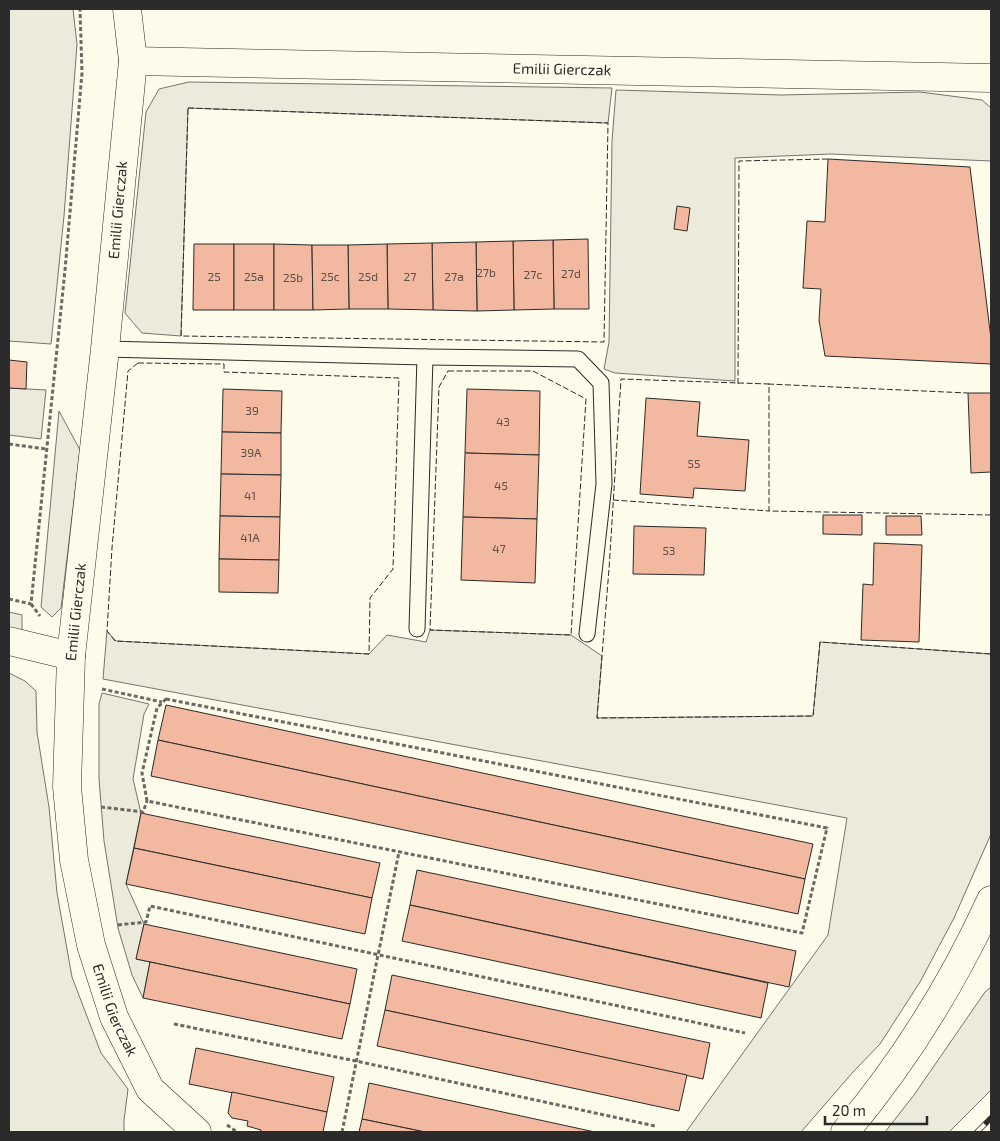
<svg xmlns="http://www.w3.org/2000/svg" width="1000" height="1141" font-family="'Exo 2',sans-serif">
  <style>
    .green { fill: #ecebdb; stroke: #74746e }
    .building { fill: #f2b8a0; stroke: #2b2b2b }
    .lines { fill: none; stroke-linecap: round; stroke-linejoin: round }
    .lane-casing { stroke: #2b2b2b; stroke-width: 17 }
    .street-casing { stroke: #2b2b2b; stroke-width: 29 }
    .path { stroke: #6a6964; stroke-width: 3; stroke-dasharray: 4 2.5; stroke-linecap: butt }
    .lane { stroke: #fdfbea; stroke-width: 15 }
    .street { stroke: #fdfbea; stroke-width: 28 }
    .rail-casing { stroke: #2b2b2b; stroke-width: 5.5 }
    .rail { stroke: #fdfbea; stroke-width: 4; stroke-dasharray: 11; stroke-linecap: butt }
    .fence { stroke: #2b2b2b; stroke-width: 1; stroke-dasharray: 6 2.5; stroke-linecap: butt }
    .labels { text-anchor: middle; stroke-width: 4; stroke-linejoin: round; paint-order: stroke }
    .number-label { font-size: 12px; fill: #5d4e48 }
    .street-label { font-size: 15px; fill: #2b2b2b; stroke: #fdfbea }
  </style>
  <rect width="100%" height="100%" fill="#fdfbea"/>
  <g class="green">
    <path d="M 9,9 L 73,9 L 77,44 L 64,216 L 51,344 L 9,341 Z"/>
    <path d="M 189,82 L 612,88 L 608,123 L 188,108 L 181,336 L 142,333 L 125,313 L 146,112 L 159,89 Z"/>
    <path d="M 616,90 L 781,95 L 920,92 L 982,100 L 991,108 L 991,161 L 831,154 L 735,158 L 735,381 L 615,373 L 604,369 L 609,342 L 612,141 Z"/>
    <path d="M 9,388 L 46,390 L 41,439 L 9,435 Z"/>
    <path d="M 59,411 L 80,450 L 61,608 L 52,617 L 41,607 Z"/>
    <path d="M 9,612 L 22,615 L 22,632 L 9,629 Z"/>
    <path d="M 430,630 L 571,635 L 602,656 L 597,718 L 813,716 L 820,642 L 991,654 L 991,834 L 954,918 L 920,982 L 880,1044 L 853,1072 L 801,1132 L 686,1132 L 828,935 L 847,818 L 103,679 L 107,631 L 116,641 L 369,654 L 387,635 L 426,642 Z"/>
    <path d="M 9,673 L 25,681 L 36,691 L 37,732 L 49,807 L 57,893 L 72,977 L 101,1053 L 128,1089 L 124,1120 L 124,1132 L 9,1132 Z"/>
    <path d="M 102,693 L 149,704 L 144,714 L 133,779 L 141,813 L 126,884 L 144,924 L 136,959 L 150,962 L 143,998 L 132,975 L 118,928 L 104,841 L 99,779 L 99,704 Z"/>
    <path d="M 991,987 L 991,1090 L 949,1132 L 885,1132 L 914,1095 L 985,992 Z"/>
  </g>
  <g class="building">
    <path d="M 828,159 L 970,167 L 991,339 L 991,364 L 825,356 L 819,320 L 821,289 L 803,288 L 807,221 L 825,222 Z"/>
    <path d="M 677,206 L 690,208 L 687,231 L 674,229 Z"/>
    <path d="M 588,239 L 589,309 L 554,309 L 553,240 Z"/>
    <path d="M 553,240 L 554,309 L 514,310 L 513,241 Z"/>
    <path d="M 513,241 L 514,310 L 477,311 L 476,242 Z"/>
    <path d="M 476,242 L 477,311 L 433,310 L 432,243 Z"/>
    <path d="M 432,243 L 433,310 L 388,309 L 387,244 Z"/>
    <path d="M 194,244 L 234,244 L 234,310 L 193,310 Z"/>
    <rect x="234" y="244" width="40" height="66"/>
    <path d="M 274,244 L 312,245 L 313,310 L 274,310 Z"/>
    <path d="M 387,244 L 388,309 L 349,309 L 348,245 Z"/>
    <path d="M 312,245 L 348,245 L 349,309 L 313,310 Z"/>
    <path d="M 9,360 L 27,362 L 26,389 L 9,388 Z"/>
    <path d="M 223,389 L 282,391 L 281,433 L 222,432 Z"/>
    <path d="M 467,389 L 540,391 L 539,455 L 465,453 Z"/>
    <path d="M 968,393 L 991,393 L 991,472 L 971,473 Z"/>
    <path d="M 646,398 L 700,402 L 697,436 L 749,440 L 745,491 L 694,488 L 693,498 L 640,494 Z"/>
    <path d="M 222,432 L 281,433 L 281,475 L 221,474 Z"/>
    <path d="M 465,453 L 539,455 L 537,519 L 463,517 Z"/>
    <path d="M 221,474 L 281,475 L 280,517 L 220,516 Z"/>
    <path d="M 823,515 L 862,515 L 862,535 L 823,534 Z"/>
    <path d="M 220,516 L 280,517 L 279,560 L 219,559 Z"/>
    <path d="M 886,516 L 921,516 L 922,535 L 886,535 Z"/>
    <path d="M 463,517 L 537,519 L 535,583 L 461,580 Z"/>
    <path d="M 634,526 L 706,528 L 704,575 L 633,574 Z"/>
    <path d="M 874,543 L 922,545 L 919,642 L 861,640 L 863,584 L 873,585 Z"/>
    <path d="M 219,559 L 279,560 L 278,593 L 219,592 Z"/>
    <path d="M 166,705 L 813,844 L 805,879 L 158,740 Z"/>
    <path d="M 158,740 L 805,879 L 798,914 L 151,776 Z"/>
    <path d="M 141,813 L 380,863 L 372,898 L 134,848 Z"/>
    <path d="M 134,848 L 372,898 L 365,934 L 126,884 Z"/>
    <path d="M 417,870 L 796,951 L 789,987 L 410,905 Z"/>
    <path d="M 410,905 L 768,983 L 761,1018 L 402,941 Z"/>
    <path d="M 144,924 L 357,969 L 350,1004 L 136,959 Z"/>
    <path d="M 150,962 L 350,1004 L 342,1039 L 143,998 Z"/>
    <path d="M 392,975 L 710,1043 L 703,1079 L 385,1010 Z"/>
    <path d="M 385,1010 L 687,1075 L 679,1111 L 377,1046 Z"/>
    <path d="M 196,1048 L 334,1077 L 327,1112 L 189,1084 Z"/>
    <path d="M 369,1083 L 595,1132 L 425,1132 L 362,1119 Z"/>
    <path d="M 232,1092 L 327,1112 L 323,1132 L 260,1132 L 261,1130 L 247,1126 L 248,1121 L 232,1118 L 228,1113 Z"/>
    <path d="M 362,1119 L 425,1132 L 359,1132 Z"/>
  </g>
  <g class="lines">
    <defs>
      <g id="lane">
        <path d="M 105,349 L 425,357 L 578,359 L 601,383 L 604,484 L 587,634"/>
        <path d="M 417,629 L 425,357"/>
      </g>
      <g id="street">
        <path id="s1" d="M 127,9 L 133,61 L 105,349 L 71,656 L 67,787 L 74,860 L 91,945 L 114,1017 L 150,1089 L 197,1132"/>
        <path id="s2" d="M 133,61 L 991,78"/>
        <path d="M 9,641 L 71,656"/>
        <path d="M 845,1132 C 904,1062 953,983 991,900"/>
      </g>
    </defs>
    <use href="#lane" class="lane-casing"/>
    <use href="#street" class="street-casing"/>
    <g class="path">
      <path d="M 9,444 L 46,449"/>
      <path d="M 9,599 L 31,604 L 65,270 L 82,73 L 80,9"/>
      <path d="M 31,604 L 40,616"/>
      <path d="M 102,689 L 162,702"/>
      <path d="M 166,699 L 827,828 L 802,933 L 147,801 L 142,773 L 157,708 Z"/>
      <path d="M 101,807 L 143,812 L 147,801"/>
      <path d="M 118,925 L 146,922 L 150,906 L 745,1033"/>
      <path d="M 174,1024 L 356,1061 L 655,1126"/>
      <path d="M 227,1125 L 237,1132"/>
      <path d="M 342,1132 L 399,852"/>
    </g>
    <use href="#lane" class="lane"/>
    <use href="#street" class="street"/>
    <defs>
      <path id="rail" d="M 977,1132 L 991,1118"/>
    </defs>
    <use href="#rail" class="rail-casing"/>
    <use href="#rail" class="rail"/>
    <g class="fence">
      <path d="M 188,108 L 608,123 L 604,342 L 181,336 Z"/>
      <path d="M 138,363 L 224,364 L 224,372 L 399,378 L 393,569 L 370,598 L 369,654 L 115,641 L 107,631 L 112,548 L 128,371 Z"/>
      <path d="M 448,371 L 533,371 L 586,399 L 571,635 L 430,630 L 439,387 Z"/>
      <path d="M 738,384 L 739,161 L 828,159"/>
      <path d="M 768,384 L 968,393"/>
      <path d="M 613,500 L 769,511"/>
      <path d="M 991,515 L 769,511 L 769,384 L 621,379 L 609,569 L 597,718 L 813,716 L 820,642 L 991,654"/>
    </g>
  </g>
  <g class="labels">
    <g class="number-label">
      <text x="486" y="277">27b</text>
      <text x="571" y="278">27d</text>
      <text x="533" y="279">27c</text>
      <text x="214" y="281">25</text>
      <text x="254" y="281">25a</text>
      <text x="330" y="281">25c</text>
      <text x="368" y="281">25d</text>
      <text x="410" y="281">27</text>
      <text x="454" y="281">27a</text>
      <text x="293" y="282">25b</text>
      <text x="252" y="415">39</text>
      <text x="503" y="426">43</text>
      <text x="251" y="457">39A</text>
      <text x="694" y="468">55</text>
      <text x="501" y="490">45</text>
      <text x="250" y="500">41</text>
      <text x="250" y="542">41A</text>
      <text x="499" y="553">47</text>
      <text x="669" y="555">53</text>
    </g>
    <g class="street-label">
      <text dy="5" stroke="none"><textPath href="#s2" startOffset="429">Emilii Gierczak</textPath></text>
      <text transform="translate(118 210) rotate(-85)" y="5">Emilii Gierczak</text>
      <text transform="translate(76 612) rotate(-84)" y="5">Emilii Gierczak</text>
      <text dy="5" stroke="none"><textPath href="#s1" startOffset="1011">Emilii Gierczak</textPath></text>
    </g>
  </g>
  <rect width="1000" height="1141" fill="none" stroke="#2b2b2b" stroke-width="20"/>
  <path d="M825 1116v8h102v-8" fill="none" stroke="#2b2b2b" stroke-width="2.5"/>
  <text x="832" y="1116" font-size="15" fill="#2b2b2b" stroke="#fdfbea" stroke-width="4" paint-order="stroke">20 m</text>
</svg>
